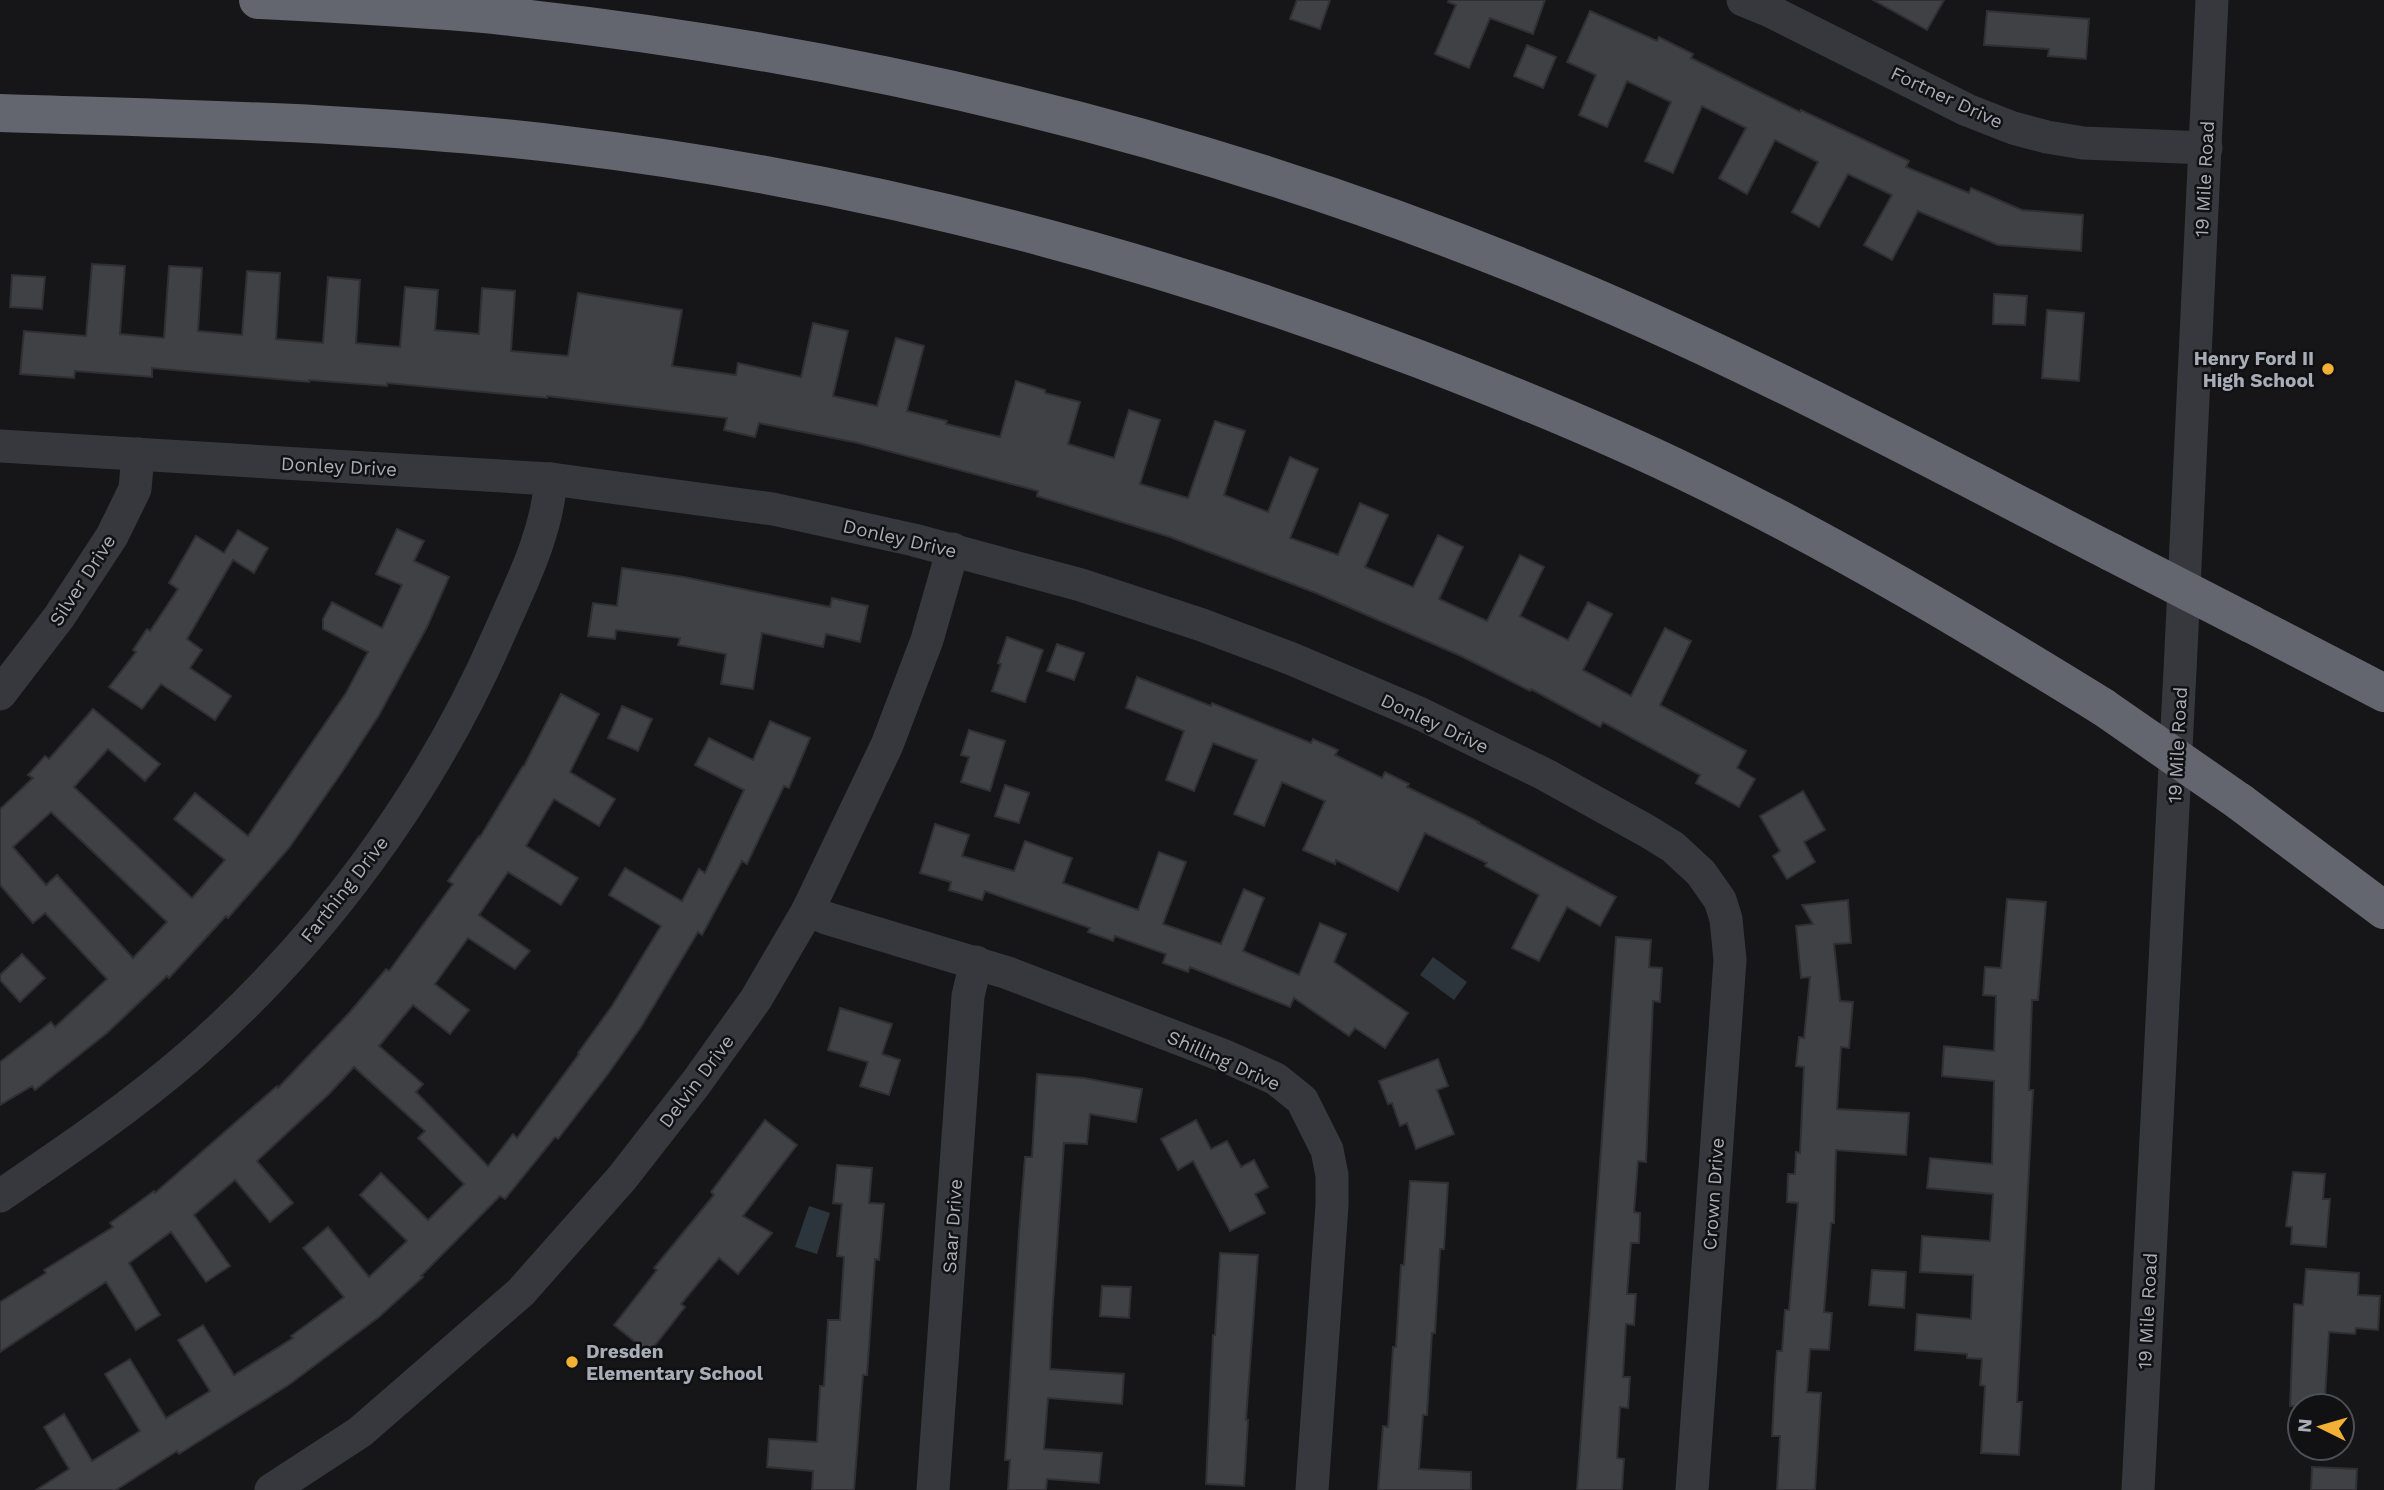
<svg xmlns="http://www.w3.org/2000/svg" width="2384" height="1490" font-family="'Work Sans',sans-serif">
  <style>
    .water { fill: #2c353c }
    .building { fill: #404145; stroke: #303034; stroke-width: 2; fill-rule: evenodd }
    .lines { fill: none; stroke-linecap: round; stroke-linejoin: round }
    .minor { stroke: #37383d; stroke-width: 33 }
    .highway { stroke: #63666e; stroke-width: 38 }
    .highway-bridge { stroke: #63666e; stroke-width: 38 }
    .poi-dot { fill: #f2b134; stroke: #111113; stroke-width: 2.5 }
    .labels { text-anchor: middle; stroke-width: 5; stroke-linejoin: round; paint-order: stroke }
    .street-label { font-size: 19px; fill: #a8adb8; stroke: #111113 }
    .poi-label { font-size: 19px; font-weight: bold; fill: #a8adb8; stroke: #111113; text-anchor: end }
  </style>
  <rect width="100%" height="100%" fill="#161618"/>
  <g class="water">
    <path d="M 1433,957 L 1467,982 L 1454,1000 L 1420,975 Z"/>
    <path d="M 809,1206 L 830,1213 L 817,1254 L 795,1247 Z"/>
  </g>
  <g class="building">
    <path d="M 1297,0 L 1330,0 L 1320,29 L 1290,19 Z"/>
    <path d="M 1449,0 L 1545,0 L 1533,34 L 1490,18 L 1469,68 L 1435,54 L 1456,5 L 1448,2 Z"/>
    <path d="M 1873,0 L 1944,0 L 1927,30 Z"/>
    <path d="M 1590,11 L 1657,41 L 1659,37 L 1693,54 L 1691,58 L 1800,112 L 1801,110 L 1909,161 L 1906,167 L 1969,193 L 1971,188 L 2022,210 L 2083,215 L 2081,251 L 1998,245 L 1918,211 L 1892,260 L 1864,245 L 1892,195 L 1848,174 L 1819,227 L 1792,212 L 1818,162 L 1775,140 L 1747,194 L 1719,178 L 1746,128 L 1702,106 L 1673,173 L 1645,161 L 1671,102 L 1627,81 L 1607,127 L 1579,115 L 1596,75 L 1567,62 Z"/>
    <path d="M 1987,11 L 2089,19 L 2086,59 L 2048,56 L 2049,49 L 1984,45 Z"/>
    <path d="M 1527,45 L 1556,57 L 1543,88 L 1514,76 Z"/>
    <path d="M 92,264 L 125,266 L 120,334 L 164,338 L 169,266 L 202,268 L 198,331 L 242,335 L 247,271 L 280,273 L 276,339 L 323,343 L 328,277 L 360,280 L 356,343 L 400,347 L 405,287 L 438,290 L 435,330 L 479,334 L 482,288 L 515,291 L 511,351 L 568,356 L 578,293 L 682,310 L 672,366 L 736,375 L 738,363 L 801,377 L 813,323 L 848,331 L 833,396 L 877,406 L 896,338 L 924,346 L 907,411 L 947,421 L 946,424 L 1000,437 L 1016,381 L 1045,390 L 1045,393 L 1080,402 L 1068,444 L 1114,458 L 1129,410 L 1160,420 L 1140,484 L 1188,498 L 1215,421 L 1245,431 L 1224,495 L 1268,512 L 1290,457 L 1318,469 L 1290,538 L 1338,555 L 1360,503 L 1388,515 L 1365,567 L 1413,587 L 1438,535 L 1463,547 L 1439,599 L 1487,621 L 1520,555 L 1544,567 L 1520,616 L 1568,640 L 1588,602 L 1612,614 L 1583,670 L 1631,696 L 1665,628 L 1691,641 L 1660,705 L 1746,751 L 1737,768 L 1755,779 L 1739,807 L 1696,783 L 1700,775 L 1603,722 L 1600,727 L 1531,689 L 1530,691 L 1461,656 L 1316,593 L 1170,537 L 1037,496 L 1038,491 L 858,443 L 759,423 L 755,437 L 724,430 L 727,418 L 547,396 L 547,398 L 387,383 L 387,386 L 309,380 L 309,382 L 152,368 L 152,377 L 75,371 L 74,378 L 20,374 L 24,331 L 86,336 Z"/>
    <path d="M 12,275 L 45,277 L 42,309 L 10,307 Z"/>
    <path d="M 1994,294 L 2027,296 L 2025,325 L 1993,324 Z"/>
    <path d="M 2047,310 L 2084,313 L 2079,381 L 2042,378 Z"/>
    <path d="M 397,529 L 424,541 L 414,561 L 449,577 L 427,627 L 379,715 L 342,772 L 289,848 L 228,918 L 226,916 L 169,978 L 167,976 L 107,1033 L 35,1090 L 32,1086 L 0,1105 L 0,1062 L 51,1022 L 55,1027 L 107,979 L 45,913 L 33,923 L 0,885 L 0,809 L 33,778 L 28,775 L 45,756 L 49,759 L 93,709 L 160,764 L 145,781 L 108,749 L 74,787 L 192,898 L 225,860 L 174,819 L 195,793 L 248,836 L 346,693 L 368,652 L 323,629 L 323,619 L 332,602 L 382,628 L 402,585 L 376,574 ZM 51,812 L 167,922 L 133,958 L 57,875 L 46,885 L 13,847 Z"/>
    <path d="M 238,530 L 268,548 L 254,573 L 233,560 L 187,639 L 202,650 L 190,668 L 231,696 L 215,720 L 161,684 L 142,709 L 109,687 L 136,652 L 133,650 L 147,629 L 150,631 L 178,589 L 169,583 L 196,536 L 224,553 Z"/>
    <path d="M 622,568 L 684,577 L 830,607 L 832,598 L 868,606 L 860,642 L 826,634 L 823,647 L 762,633 L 753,689 L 721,684 L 726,654 L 678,645 L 680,638 L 616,630 L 615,639 L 588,636 L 593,603 L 617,606 Z"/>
    <path d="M 1007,637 L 1043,650 L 1025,702 L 992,691 L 1001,664 L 998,663 Z"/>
    <path d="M 1057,644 L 1084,653 L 1074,680 L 1047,671 Z"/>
    <path d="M 1137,677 L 1211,706 L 1212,703 L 1311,743 L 1313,739 L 1338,750 L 1335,755 L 1382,778 L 1385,772 L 1409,784 L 1407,787 L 1479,822 L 1478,823 L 1616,897 L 1600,926 L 1567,907 L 1539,961 L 1512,948 L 1539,895 L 1485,866 L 1487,863 L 1425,833 L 1398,891 L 1336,860 L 1335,864 L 1303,850 L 1325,801 L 1282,782 L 1264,826 L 1234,814 L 1257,760 L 1213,743 L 1194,791 L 1166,780 L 1184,731 L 1126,708 Z"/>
    <path d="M 561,694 L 599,714 L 570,772 L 615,799 L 599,826 L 554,799 L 526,846 L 578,878 L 561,905 L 508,872 L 479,915 L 530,951 L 515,969 L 468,938 L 435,984 L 469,1010 L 450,1034 L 413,1005 L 379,1046 L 423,1084 L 416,1092 L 488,1166 L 513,1134 L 517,1138 L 579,1054 L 578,1053 L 612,1006 L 661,926 L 609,895 L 625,868 L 682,901 L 699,869 L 705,873 L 744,790 L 695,765 L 709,738 L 753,760 L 770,721 L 810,738 L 789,788 L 784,786 L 747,864 L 742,861 L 702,935 L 698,932 L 641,1027 L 608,1074 L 558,1139 L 555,1137 L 505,1199 L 500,1196 L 421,1276 L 423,1277 L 379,1317 L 290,1384 L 179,1454 L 177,1451 L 116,1490 L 36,1490 L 69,1469 L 44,1427 L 64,1414 L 92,1461 L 140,1431 L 105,1374 L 130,1359 L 166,1418 L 210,1391 L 178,1340 L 203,1325 L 234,1375 L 293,1338 L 291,1336 L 344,1297 L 303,1248 L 328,1227 L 369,1277 L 407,1241 L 360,1195 L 381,1173 L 428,1220 L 464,1184 L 418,1138 L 425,1131 L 354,1067 L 329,1094 L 257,1161 L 293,1203 L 270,1222 L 235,1180 L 194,1215 L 230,1266 L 206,1282 L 171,1232 L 129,1263 L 160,1315 L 136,1330 L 106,1282 L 0,1352 L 0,1302 L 46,1273 L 44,1270 L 113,1227 L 110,1223 L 154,1191 L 155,1193 L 277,1086 L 278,1088 L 350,1012 L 386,969 L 389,971 L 453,884 L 448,881 L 479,836 L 480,837 L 523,766 L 524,766 Z"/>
    <path d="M 622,706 L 652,719 L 638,751 L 608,738 Z"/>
    <path d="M 969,730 L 1005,741 L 990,791 L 961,782 L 969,757 L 961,755 Z"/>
    <path d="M 1005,785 L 1029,793 L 1019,823 L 995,816 Z"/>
    <path d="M 1803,791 L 1825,830 L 1804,842 L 1815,862 L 1787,879 L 1773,856 L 1780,851 L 1760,816 Z"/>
    <path d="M 935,824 L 969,835 L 962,856 L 1014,871 L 1025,841 L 1072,858 L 1063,883 L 1138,910 L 1159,852 L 1186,862 L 1163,924 L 1221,944 L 1244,889 L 1264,898 L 1243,951 L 1299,975 L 1320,923 L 1346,934 L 1334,962 L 1408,1013 L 1385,1048 L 1355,1028 L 1349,1036 L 1294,998 L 1290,1007 L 1190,967 L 1188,972 L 1163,963 L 1166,954 L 1115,936 L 1113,941 L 1088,932 L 1090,928 L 985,891 L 982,900 L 949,890 L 951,882 L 920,873 Z"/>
    <path d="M 2007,899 L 2046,902 L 2038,1000 L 2032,1000 L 2029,1090 L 2033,1090 L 2017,1402 L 2022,1402 L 2019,1455 L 1981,1453 L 1985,1386 L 1980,1385 L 1982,1359 L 1967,1358 L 1967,1354 L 1915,1350 L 1917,1314 L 1971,1319 L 1973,1275 L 1920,1272 L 1922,1236 L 1990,1241 L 1993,1194 L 1927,1188 L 1930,1158 L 1992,1164 L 1994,1081 L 1942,1076 L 1944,1046 L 1994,1051 L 1996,996 L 1983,995 L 1985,967 L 2001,968 Z"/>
    <path d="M 1848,900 L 1851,943 L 1834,944 L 1840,1001 L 1853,1002 L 1849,1048 L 1841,1047 L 1837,1109 L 1909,1113 L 1906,1155 L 1836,1150 L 1834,1223 L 1831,1223 L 1824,1312 L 1832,1313 L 1829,1350 L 1810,1349 L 1807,1392 L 1821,1393 L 1815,1490 L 1777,1490 L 1780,1436 L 1772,1436 L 1775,1379 L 1777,1351 L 1782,1351 L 1785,1310 L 1789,1310 L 1798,1203 L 1787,1202 L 1788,1174 L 1795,1174 L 1796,1152 L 1800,1153 L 1804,1067 L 1796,1066 L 1799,1037 L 1804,1038 L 1810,977 L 1801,978 L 1796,926 L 1813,924 L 1802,905 Z"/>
    <path d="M 1616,937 L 1651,940 L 1649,967 L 1662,968 L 1660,1002 L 1653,1001 L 1646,1162 L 1638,1161 L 1634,1212 L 1640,1213 L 1639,1243 L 1631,1243 L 1627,1294 L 1636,1294 L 1634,1325 L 1626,1324 L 1623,1377 L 1630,1377 L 1628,1408 L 1620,1407 L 1617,1458 L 1624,1459 L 1622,1490 L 1577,1490 Z"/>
    <path d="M 22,954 L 45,978 L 20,1002 L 0,980 L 0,975 Z"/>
    <path d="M 840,1008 L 892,1024 L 882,1054 L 900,1060 L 889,1095 L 860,1086 L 868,1062 L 828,1050 Z"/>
    <path d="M 1438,1059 L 1448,1086 L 1437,1090 L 1454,1134 L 1416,1149 L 1407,1123 L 1400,1126 L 1392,1103 L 1388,1104 L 1379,1081 Z"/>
    <path d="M 1037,1074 L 1084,1078 L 1142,1089 L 1136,1122 L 1090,1114 L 1087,1144 L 1064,1143 L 1052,1319 L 1050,1369 L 1124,1374 L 1122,1404 L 1048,1398 L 1044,1449 L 1102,1453 L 1099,1483 L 1047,1479 L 1046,1490 L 1008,1490 L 1010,1460 L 1005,1460 L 1019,1232 L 1025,1157 L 1032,1157 Z"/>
    <path d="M 765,1120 L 797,1145 L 743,1216 L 772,1233 L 738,1274 L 719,1258 L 681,1304 L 685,1307 L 649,1353 L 614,1325 L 657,1270 L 654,1268 L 714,1195 L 711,1192 Z"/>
    <path d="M 1196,1120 L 1211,1149 L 1227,1141 L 1241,1167 L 1254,1160 L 1268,1187 L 1255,1194 L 1265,1213 L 1230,1231 L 1193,1161 L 1178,1170 L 1161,1139 Z"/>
    <path d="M 837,1165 L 872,1168 L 869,1203 L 884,1204 L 879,1260 L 875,1259 L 867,1375 L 863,1375 L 854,1490 L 812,1490 L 813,1471 L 767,1467 L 769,1439 L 817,1442 L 820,1386 L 824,1386 L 828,1320 L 840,1320 L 844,1257 L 837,1256 L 842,1204 L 833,1203 Z"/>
    <path d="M 2293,1172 L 2325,1174 L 2323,1199 L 2330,1199 L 2326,1247 L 2291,1244 L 2292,1227 L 2286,1226 Z"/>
    <path d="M 1410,1181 L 1448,1183 L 1444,1249 L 1440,1249 L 1435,1333 L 1432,1333 L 1427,1415 L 1423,1415 L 1419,1469 L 1471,1472 L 1471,1490 L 1378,1490 L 1383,1426 L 1388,1427 L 1393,1347 L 1396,1347 L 1401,1265 L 1404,1265 Z"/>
    <path d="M 1220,1253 L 1258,1255 L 1246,1420 L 1248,1420 L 1244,1486 L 1206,1484 L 1213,1335 L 1215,1335 Z"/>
    <path d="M 2306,1269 L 2359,1273 L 2358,1295 L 2380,1296 L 2378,1330 L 2356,1328 L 2355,1334 L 2329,1332 L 2325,1397 L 2320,1397 L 2319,1406 L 2290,1406 L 2294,1304 L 2303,1305 Z"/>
    <path d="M 1872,1270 L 1906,1272 L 1904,1308 L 1869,1305 Z"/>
    <path d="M 1102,1286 L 1131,1287 L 1129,1318 L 1100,1316 Z"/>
    <path d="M 2312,1467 L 2357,1469 L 2356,1490 L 2311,1490 Z"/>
  </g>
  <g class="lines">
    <g class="minor">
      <path d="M 1743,0 L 1770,11 L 1967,110 L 2013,128 L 2047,137 L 2083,143 L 2206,148"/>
      <path d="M 0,446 L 551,479 L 773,509 L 914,540 L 1081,585 L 1202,625 L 1292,659 L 1421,714 L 1546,775 L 1647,831 L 1673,847 L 1701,873 L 1720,900 L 1726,919 L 1730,960 L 1692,1490"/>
      <path d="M 0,694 L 59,617 L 112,536 L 135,489 L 138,454"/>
      <path d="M 808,910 L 826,918 L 1008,973 L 1227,1057 L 1276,1079 L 1302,1100 L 1327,1150 L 1332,1175 L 1332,1205 L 1312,1490"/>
      <path d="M 0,1196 C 66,1151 131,1107 192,1054 C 322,940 430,793 499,634 C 521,584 547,534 551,479"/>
      <path d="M 271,1490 L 360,1432 L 521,1292 L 622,1178 L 696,1083 L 756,999 L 808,910 L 887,745 L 927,640 L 953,549"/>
      <path d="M 933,1490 L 968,996 L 976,962"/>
      <path d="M 2138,1490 C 2162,993 2191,497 2212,0"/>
    </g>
    <g class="highway">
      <path d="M 258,0 C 339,4 421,8 503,16 C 850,53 1194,135 1519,266 C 1723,347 1916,452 2111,552"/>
      <path d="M 0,113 C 189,119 379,122 567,145 C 859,180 1145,255 1419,359 C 1513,395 1606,433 1696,477 C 1837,545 1970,625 2103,707"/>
      <path d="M 2251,624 L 2384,693"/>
      <path d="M 2240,802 L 2384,910"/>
    </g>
    <g class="highway-bridge">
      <path d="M 2111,552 L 2251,624"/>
      <path d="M 2103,707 L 2240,802"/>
    </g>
  </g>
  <g class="poi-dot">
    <circle cx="2328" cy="369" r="7"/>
    <circle cx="572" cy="1362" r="7"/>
  </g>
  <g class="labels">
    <g class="street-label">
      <text transform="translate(1947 97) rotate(25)" y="7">Fortner Drive</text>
      <text transform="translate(2204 179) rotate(-87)" y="7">19 Mile Road</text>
      <text transform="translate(339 466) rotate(3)" y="7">Donley Drive</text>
      <text transform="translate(900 538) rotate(13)" y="7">Donley Drive</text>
      <text transform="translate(82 580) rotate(-57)" y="7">Silver Drive</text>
      <text transform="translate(1435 723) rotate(25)" y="7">Donley Drive</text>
      <text transform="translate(2177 745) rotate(-87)" y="7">19 Mile Road</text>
      <text transform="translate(344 889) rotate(-52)" y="7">Farthing Drive</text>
      <text transform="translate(1224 1060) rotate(24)" y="7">Shilling Drive</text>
      <text transform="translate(696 1081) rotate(-53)" y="7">Delvin Drive</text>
      <text transform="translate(1713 1194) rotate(-86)" y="7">Crown Drive</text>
      <text transform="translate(952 1226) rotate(-86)" y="7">Saar Drive</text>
      <text transform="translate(2147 1311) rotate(-87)" y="7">19 Mile Road</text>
    </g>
    <g class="poi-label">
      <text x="2314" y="365">Henry Ford II<tspan x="2314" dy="22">High School</tspan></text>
      <text x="586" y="1358" text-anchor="start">Dresden<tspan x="586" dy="22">Elementary School</tspan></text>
    </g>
  </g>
  <g transform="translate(2321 1427) rotate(275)"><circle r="33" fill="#111113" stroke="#4d4f55" stroke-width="2"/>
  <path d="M0-5L12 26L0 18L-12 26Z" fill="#f2b134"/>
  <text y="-10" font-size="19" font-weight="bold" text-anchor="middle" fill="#a8adb8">N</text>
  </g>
</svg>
